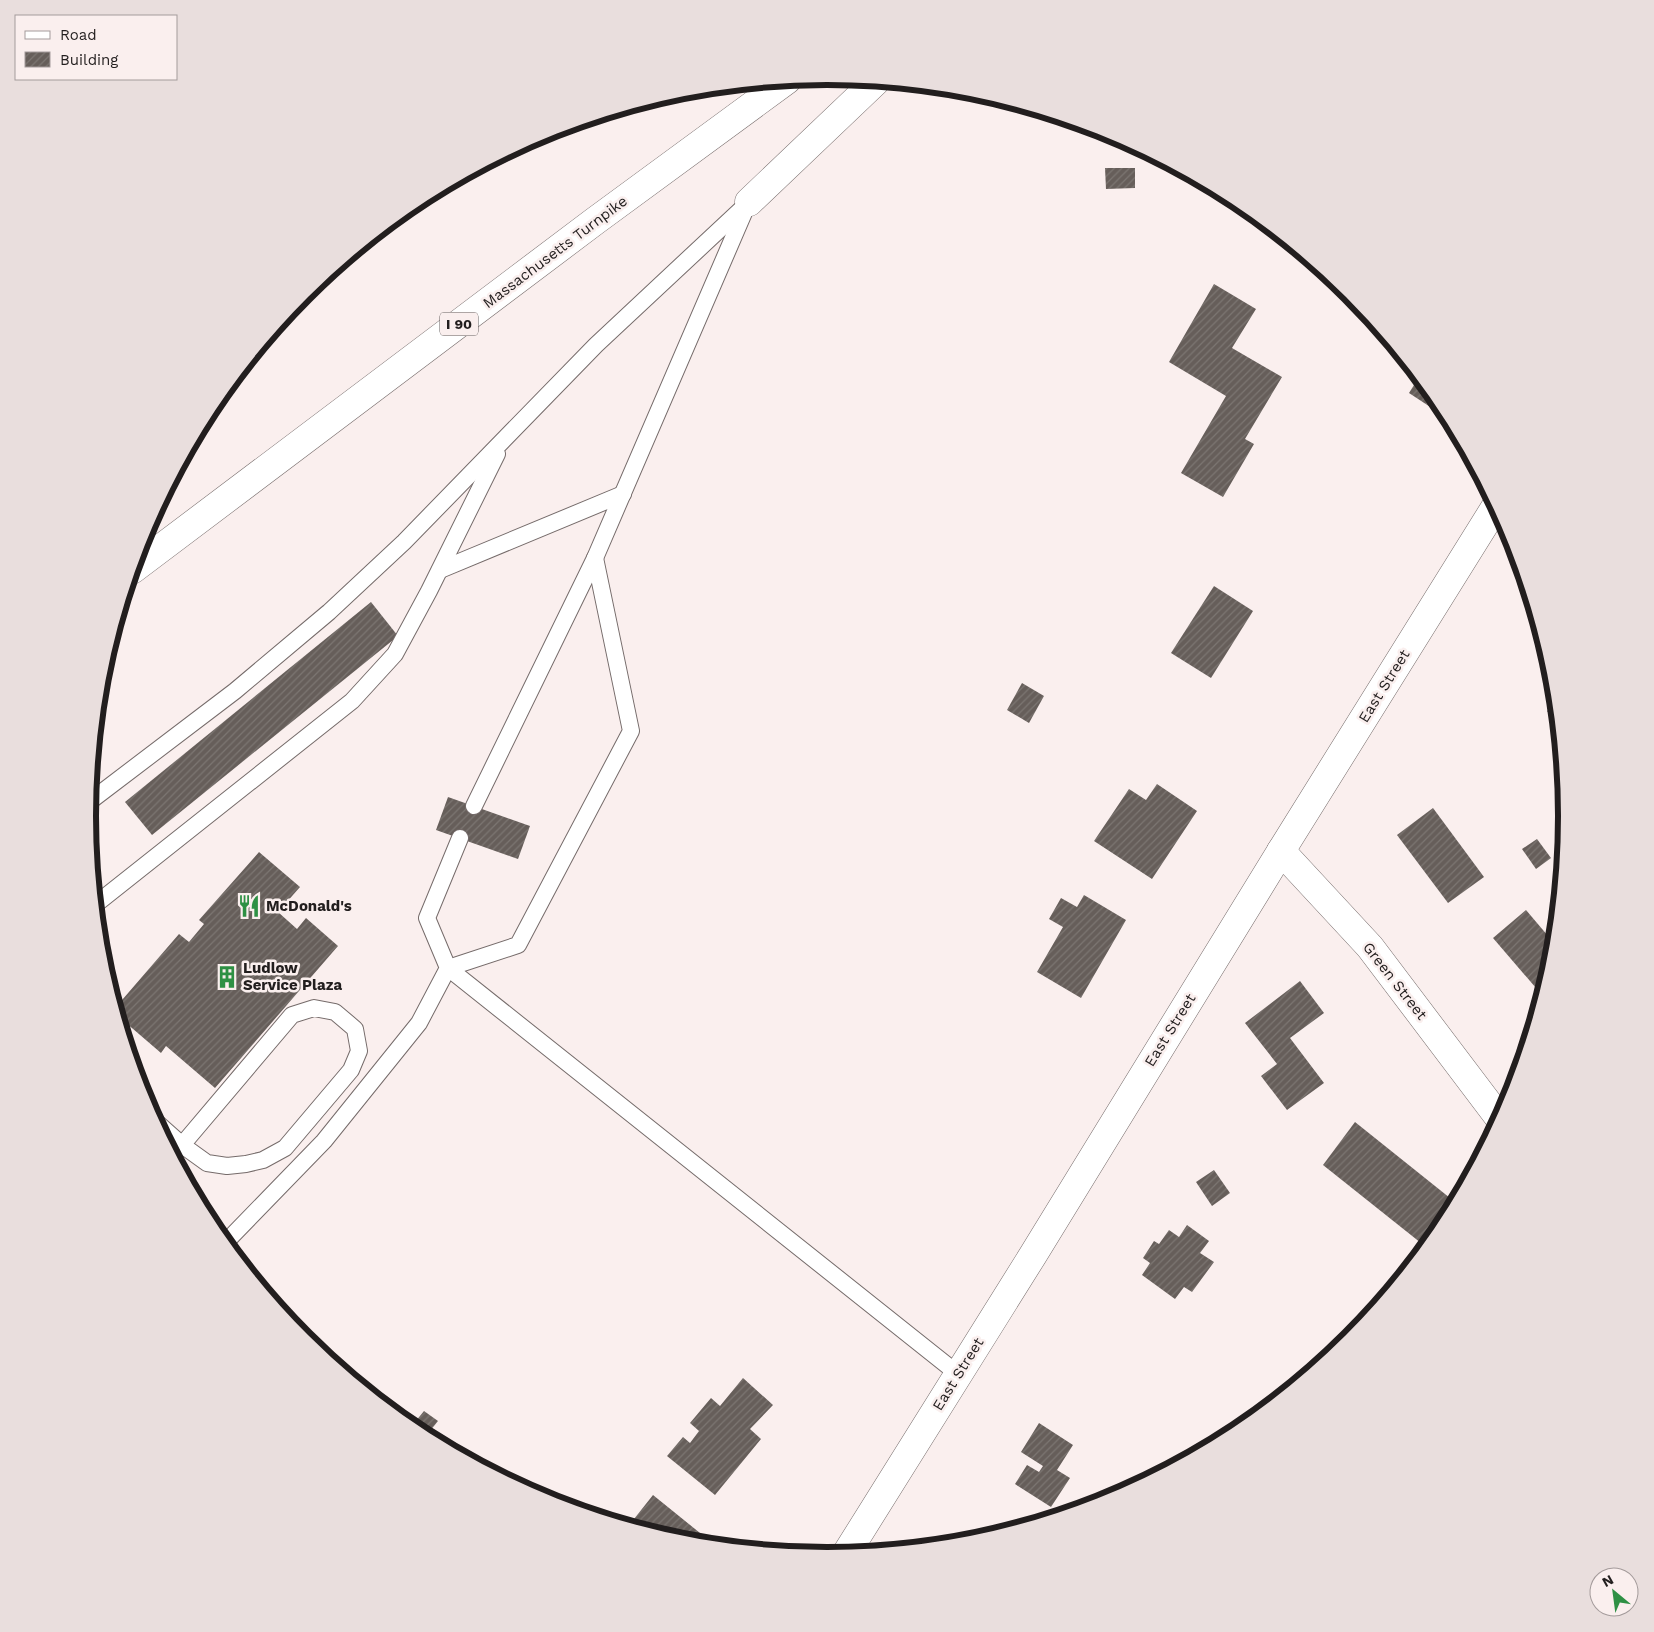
<svg xmlns="http://www.w3.org/2000/svg" width="1654" height="1632" font-family="'Work Sans',sans-serif">
  <style>
    .building { fill: url(#building-hatch) }
    .lines { fill: none; stroke-linecap: round; stroke-linejoin: round }
    .service-casing { stroke: #756b6a; stroke-width: 18 }
    .minor-casing { stroke: #756b6a; stroke-width: 29 }
    .secondary-casing { stroke: #756b6a; stroke-width: 29 }
    .motorway-casing { stroke: #756b6a; stroke-width: 29 }
    .service { stroke: #fff; stroke-width: 16 }
    .minor { stroke: #fff; stroke-width: 28 }
    .secondary { stroke: #fff; stroke-width: 28 }
    .motorway { stroke: #fff; stroke-width: 28 }
    .labels { text-anchor: middle; stroke-width: 5; stroke-linejoin: round; paint-order: stroke }
    .shield { fill: #faefee; stroke: #635d5c; stroke-width: 1 }
    .shield-label { font-size: 14px; font-weight: bold; fill: #221e1e }
    .street-label { font-size: 15px; fill: #221e1e; stroke: #faefee }
    .poi-label { font-size: 15px; font-weight: bold; fill: #221e1e; stroke: #faefee; text-anchor: start }
    .rim { fill: none; stroke: #221e1e; stroke-width: 6 }
  </style>
  <defs>
    <pattern id="building-hatch" width="6" height="6" patternUnits="userSpaceOnUse" patternTransform="scale(1.25)"><rect width="6" height="6" fill="#665e5a"/><path d="M-1 1l2-2M0 6l6-6M5 7l2-2" fill="none" stroke="#7c7672"/></pattern>
  </defs>
  <rect width="100%" height="100%" fill="#faefee"/>
  <g class="building">
    <path d="M 1105,168 L 1135,168 L 1135,188 L 1106,189 Z"/>
    <path d="M 1214,284 L 1256,309 L 1232,348 L 1282,377 L 1245,439 L 1254,444 L 1223,497 L 1181,473 L 1226,396 L 1169,362 Z"/>
    <path d="M 1419,377 L 1442,405 L 1448,417 L 1447,418 L 1409,393 Z"/>
    <path d="M 1214,586 L 1253,611 L 1211,678 L 1171,653 Z"/>
    <path d="M 371,602 L 398,636 L 152,835 L 125,802 Z"/>
    <path d="M 1022,683 L 1044,696 L 1029,723 L 1007,710 Z"/>
    <path d="M 1556,704 L 1559,734 L 1550,724 L 1555,720 L 1547,711 Z"/>
    <path d="M 1157,784 L 1197,811 L 1152,879 L 1094,841 L 1129,789 L 1146,800 Z"/>
    <path d="M 448,797 L 530,826 L 518,859 L 436,830 Z"/>
    <path d="M 1433,808 L 1484,877 L 1448,903 L 1397,835 Z"/>
    <path d="M 1537,839 L 1551,858 L 1536,869 L 1522,849 Z"/>
    <path d="M 259,852 L 300,887 L 278,912 L 297,929 L 306,918 L 338,946 L 215,1088 L 166,1046 L 161,1053 L 118,1016 L 116,1007 L 179,934 L 189,942 L 204,924 L 199,920 Z"/>
    <path d="M 1084,895 L 1126,920 L 1081,998 L 1037,972 L 1063,927 L 1049,919 L 1061,898 L 1077,907 Z"/>
    <path d="M 1526,910 L 1554,943 L 1552,961 L 1542,995 L 1493,938 Z"/>
    <path d="M 1300,981 L 1324,1013 L 1290,1038 L 1324,1083 L 1287,1110 L 1261,1076 L 1277,1064 L 1245,1023 Z"/>
    <path d="M 1355,1122 L 1455,1202 L 1442,1227 L 1426,1247 L 1323,1165 Z"/>
    <path d="M 1214,1170 L 1230,1193 L 1212,1206 L 1196,1182 Z"/>
    <path d="M 1187,1225 L 1209,1241 L 1200,1253 L 1214,1262 L 1192,1292 L 1184,1287 L 1175,1299 L 1142,1275 L 1150,1263 L 1143,1258 L 1154,1241 L 1159,1244 L 1169,1230 L 1179,1237 Z"/>
    <path d="M 743,1378 L 773,1405 L 750,1429 L 761,1439 L 715,1495 L 667,1456 L 683,1437 L 690,1443 L 699,1431 L 690,1423 L 711,1398 L 720,1406 Z"/>
    <path d="M 424,1411 L 438,1421 L 426,1436 L 411,1427 Z"/>
    <path d="M 1039,1423 L 1073,1445 L 1057,1470 L 1070,1478 L 1051,1507 L 1015,1484 L 1027,1465 L 1039,1472 L 1043,1466 L 1021,1452 Z"/>
    <path d="M 653,1495 L 700,1533 L 692,1542 L 682,1541 L 643,1529 L 644,1527 L 634,1519 Z"/>
  </g>
  <g class="lines">
    <defs>
      <g id="service">
        <path d="M 440,570 L 623,494"/>
        <path d="M 89,802 L 235,691 L 329,612 L 404,542 L 596,345 L 749,202"/>
        <path d="M 474,806 L 595,558 L 746,208"/>
        <path d="M 96,904 L 352,701 L 395,654 L 429,591 L 497,454"/>
        <path d="M 448,968 L 958,1374"/>
        <path d="M 448,968 L 518,945 L 631,731 L 595,558"/>
        <path d="M 155,1121 L 182,1145 L 207,1163 L 227,1166 L 246,1164 L 263,1160 L 285,1148 L 351,1070 L 359,1051 L 355,1029 L 335,1012 L 314,1008 L 292,1015 L 182,1145"/>
        <path d="M 225,1243 L 324,1141 L 419,1023 L 448,968 L 427,918 L 460,838"/>
      </g>
      <path id="minor" d="M 1281,851 L 1370,947 L 1500,1119"/>
      <path id="secondary" d="M 846,1554 L 1033,1255 L 1281,851 L 1496,506"/>
      <g id="motorway">
        <path d="M 749,202 L 876,81"/>
        <path d="M 132,570 L 595,221 L 787,80"/>
      </g>
    </defs>
    <use href="#service" class="service-casing"/>
    <use href="#minor" class="minor-casing"/>
    <use href="#secondary" class="secondary-casing"/>
    <use href="#motorway" class="motorway-casing"/>
    <use href="#service" class="service"/>
    <use href="#minor" class="minor"/>
    <use href="#secondary" class="secondary"/>
    <use href="#motorway" class="motorway"/>
  </g>
  <defs>
    <symbol id="restaurant-bare" viewBox="-9 -9 18 18"><path d="M-5-6h1v4h1v-4h1v4h1v-4h1v5L-1.5 .5V6h-2V.5L-5-1ZM5-6V6H3V1.5H1.5Q1.5-4 5-6Z" fill="#2e9044" stroke="#faefee" stroke-width="2.5" paint-order="stroke"/></symbol>
    <symbol id="building-bare" viewBox="-9 -9 18 18"><path d="M-4-6H4V6H1V3H-1V6H-4ZM-2.5-4.3h1.7v1.8h-1.7ZM.8-4.3h1.7v1.8H.8ZM-2.5-1h1.7V.8h-1.7ZM.8-1h1.7V.8H.8Z" fill="#2e9044" stroke="#faefee" stroke-width="2.5" paint-order="stroke"/></symbol>
  </defs>
  <g fill-rule="evenodd">
    <use href="#restaurant-bare" x="233" y="890" width="32" height="32"/>
    <use href="#building-bare" x="211" y="961" width="32" height="32"/>
  </g>
  <g class="labels">
    <rect class="shield" x="440" y="312.5" width="38" height="23" rx="4"/>
    <g class="shield-label">
      <text x="459" y="329">I 90</text>
    </g>
    <g class="street-label">
      <text transform="translate(555 252) rotate(-37)" y="5">Massachusetts Turnpike</text>
      <text transform="translate(1384 686) rotate(-58)" y="5">East Street</text>
      <text transform="translate(1395 981) rotate(52)" y="5">Green Street</text>
      <text transform="translate(1170 1030) rotate(-58)" y="5">East Street</text>
      <text transform="translate(958 1374) rotate(-58)" y="5">East Street</text>
    </g>
    <g class="poi-label">
      <text x="266" y="911">McDonald's</text>
      <text x="243" y="973">Ludlow<tspan x="243" dy="17">Service Plaza</tspan></text>
    </g>
  </g>
  <path d="M0 0H1654V1632H0ZM96 816a731 731 0 1 1 1462 0a731 731 0 1 1-1462 0Z" fill="#e9dedd" fill-rule="evenodd"/>
  <path class="rim" d="M96 816a731 731 0 1 1 1462 0a731 731 0 1 1-1462 0Z"/>
  <rect x="15" y="15" width="162" height="65" fill="#faefee" stroke="#a49b9b"/>
  <rect x="25" y="31" width="25" height="8" fill="#ffffff" stroke="#a49b9b"/>
  <text x="60" y="40" font-size="15" fill="#221e1e">Road</text>
  <rect x="25" y="52" width="25" height="15" fill="url(#building-hatch)" stroke="#a49b9b"/>
  <text x="60" y="65" font-size="15" fill="#221e1e">Building</text>
  <g transform="translate(1614 1592) rotate(331)"><circle r="24" fill="#faefee" stroke="#a49b9b"/>
  <path d="M0-4L9 19L0 12L-9 19Z" fill="#2e9044"/>
  <text y="-8" font-size="14" font-weight="bold" text-anchor="middle" fill="#221e1e">N</text>
  </g>
</svg>
